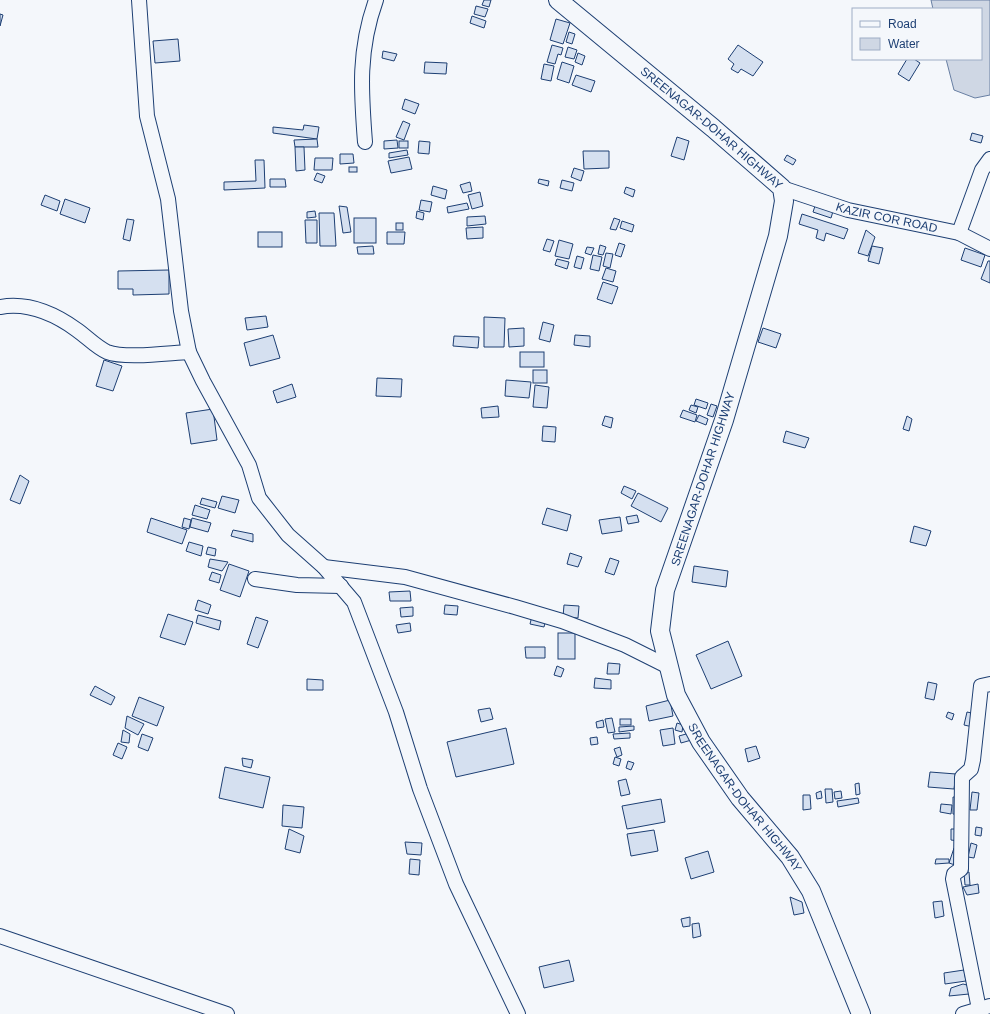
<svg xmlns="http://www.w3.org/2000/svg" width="990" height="1014" font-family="Arial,sans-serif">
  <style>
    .water { fill: #cfd7e4; stroke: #687fa3 }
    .building { fill: #d5e0f0; stroke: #1d3f73 }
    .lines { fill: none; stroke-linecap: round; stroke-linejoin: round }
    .minor-casing { stroke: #1d3f73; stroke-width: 16 }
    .major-casing { stroke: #1d3f73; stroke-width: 20 }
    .minor { stroke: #f4f7fb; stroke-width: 14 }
    .major { stroke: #f4f7fb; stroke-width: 18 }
    .labels { text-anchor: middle; stroke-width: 3; stroke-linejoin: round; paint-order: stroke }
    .street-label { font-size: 12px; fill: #1d3f73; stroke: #f4f7fb }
  </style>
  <rect width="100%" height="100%" fill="#f4f7fb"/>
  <path class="water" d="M 931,0 L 990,0 L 990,95 L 975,98 L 954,90 L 946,59 L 981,59 L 981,9 L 933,9 Z"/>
  <g class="building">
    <path d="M 484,0 L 491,0 L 489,7 L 482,5 Z"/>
    <path d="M 476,6 L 488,9 L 485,17 L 474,14 Z"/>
    <path d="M 0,14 L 3,15 L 0,26 Z"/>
    <path d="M 472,16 L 486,21 L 484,28 L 470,23 Z"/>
    <path d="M 556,19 L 570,23 L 563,44 L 550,40 Z"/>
    <path d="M 569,32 L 575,34 L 572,44 L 566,42 Z"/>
    <path d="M 178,39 L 180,61 L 155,63 L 153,41 Z"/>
    <path d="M 552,45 L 563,48 L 561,55 L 558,54 L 555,64 L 547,62 Z"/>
    <path d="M 738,45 L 763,62 L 753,76 L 741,69 L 738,73 L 731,69 L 734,64 L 728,59 Z"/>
    <path d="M 568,47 L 577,50 L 574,59 L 565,57 Z"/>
    <path d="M 383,51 L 397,54 L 394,61 L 382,58 Z"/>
    <path d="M 578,53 L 585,56 L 582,65 L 575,62 Z"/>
    <path d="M 907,59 L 914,59 L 920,63 L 909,81 L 898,74 Z"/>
    <path d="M 425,62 L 447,63 L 446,74 L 424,73 Z"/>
    <path d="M 562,62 L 574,66 L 569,83 L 557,79 Z"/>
    <path d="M 544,64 L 554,66 L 551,81 L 541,79 Z"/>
    <path d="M 576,75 L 595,81 L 591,92 L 572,85 Z"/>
    <path d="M 405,99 L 419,104 L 415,114 L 402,109 Z"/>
    <path d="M 403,121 L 410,124 L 404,140 L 396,137 Z"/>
    <path d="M 304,125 L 319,127 L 317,139 L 273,133 L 273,127 L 303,130 Z"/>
    <path d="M 972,133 L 983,136 L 981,143 L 970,140 Z"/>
    <path d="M 677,137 L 689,141 L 684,160 L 671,156 Z"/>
    <path d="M 317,139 L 318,147 L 295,147 L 294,140 Z"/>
    <path d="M 397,140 L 398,148 L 384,149 L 384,141 Z"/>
    <rect x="399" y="141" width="9" height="7"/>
    <path d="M 419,141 L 430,142 L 429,154 L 418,153 Z"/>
    <path d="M 295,147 L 304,147 L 305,170 L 296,171 Z"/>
    <path d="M 407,150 L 408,155 L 389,158 L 389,153 Z"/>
    <path d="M 583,151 L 609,151 L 609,168 L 584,169 Z"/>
    <path d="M 340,154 L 353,154 L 354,163 L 340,164 Z"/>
    <path d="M 787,155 L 796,160 L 793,165 L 784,160 Z"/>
    <path d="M 409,157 L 412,169 L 391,173 L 388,161 Z"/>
    <path d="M 315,158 L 333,158 L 332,170 L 314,170 Z"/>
    <path d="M 255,160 L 264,160 L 265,188 L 224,190 L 224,182 L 256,181 Z"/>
    <rect x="349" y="167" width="8" height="5"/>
    <path d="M 574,168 L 584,171 L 581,181 L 571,177 Z"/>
    <path d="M 317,173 L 325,176 L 322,183 L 314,180 Z"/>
    <path d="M 270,179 L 285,179 L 286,187 L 270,187 Z"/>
    <path d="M 539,179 L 549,181 L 548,186 L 538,183 Z"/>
    <path d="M 562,180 L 574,183 L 572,191 L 560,188 Z"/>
    <path d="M 470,182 L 472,191 L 463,193 L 460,185 Z"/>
    <path d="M 433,186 L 447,190 L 445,199 L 431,195 Z"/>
    <path d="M 626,187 L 635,190 L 633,197 L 624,193 Z"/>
    <path d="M 480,192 L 483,206 L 472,209 L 468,195 Z"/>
    <path d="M 45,195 L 60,201 L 57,211 L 41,205 Z"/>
    <path d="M 65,199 L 90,208 L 85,223 L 60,214 Z"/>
    <path d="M 421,200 L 432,202 L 430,212 L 419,210 Z"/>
    <path d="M 467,203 L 469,209 L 448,213 L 447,207 Z"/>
    <path d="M 816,203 L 834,208 L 831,218 L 813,212 Z"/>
    <path d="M 339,206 L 347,207 L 351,232 L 343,233 Z"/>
    <path d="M 315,211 L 316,217 L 307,218 L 307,212 Z"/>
    <path d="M 417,211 L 424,213 L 423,220 L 416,218 Z"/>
    <path d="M 319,213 L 334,213 L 336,246 L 320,246 Z"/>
    <path d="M 802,214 L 848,229 L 844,239 L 826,233 L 824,241 L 816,238 L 818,230 L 799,224 Z"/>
    <path d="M 485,216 L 486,224 L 467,226 L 467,217 Z"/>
    <rect x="354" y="218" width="22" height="25"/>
    <path d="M 614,218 L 620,220 L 616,230 L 610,229 Z"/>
    <path d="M 127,219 L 134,220 L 130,241 L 123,239 Z"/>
    <path d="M 305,220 L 317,220 L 317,243 L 306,243 Z"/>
    <path d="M 622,221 L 634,225 L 632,232 L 620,228 Z"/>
    <rect x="396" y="223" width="7" height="7"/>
    <path d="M 483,227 L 483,238 L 467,239 L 466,228 Z"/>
    <path d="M 866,230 L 875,237 L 868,256 L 858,253 Z"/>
    <rect x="258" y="232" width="24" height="15"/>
    <path d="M 387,232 L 405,232 L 404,244 L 387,244 Z"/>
    <path d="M 547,239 L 554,241 L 550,252 L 543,250 Z"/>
    <path d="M 559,240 L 573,244 L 569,259 L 555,256 Z"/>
    <path d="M 619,243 L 625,245 L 621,257 L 615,255 Z"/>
    <path d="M 600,245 L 606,247 L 603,255 L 598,254 Z"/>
    <path d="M 373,246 L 374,254 L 358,254 L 357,247 Z"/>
    <path d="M 872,246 L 883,248 L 879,264 L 868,261 Z"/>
    <path d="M 587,247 L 594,248 L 591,255 L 585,253 Z"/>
    <path d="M 965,248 L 985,255 L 981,267 L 961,260 Z"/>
    <path d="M 606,253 L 613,254 L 610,268 L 603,266 Z"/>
    <path d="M 593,255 L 602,257 L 599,271 L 590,269 Z"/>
    <path d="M 577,256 L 584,258 L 581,269 L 574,267 Z"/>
    <path d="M 557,259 L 569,262 L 567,269 L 555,265 Z"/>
    <path d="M 988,261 L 990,261 L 990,283 L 981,279 Z"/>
    <path d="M 606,268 L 616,271 L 613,282 L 602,279 Z"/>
    <path d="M 169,270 L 169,294 L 133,295 L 133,289 L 118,289 L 118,271 Z"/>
    <path d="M 603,282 L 618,287 L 612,304 L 597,299 Z"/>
    <path d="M 266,316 L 268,327 L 247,330 L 245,318 Z"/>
    <path d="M 484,317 L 505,318 L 504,347 L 484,347 Z"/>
    <path d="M 543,322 L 554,325 L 550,342 L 539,339 Z"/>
    <path d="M 524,328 L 524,346 L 509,347 L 508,329 Z"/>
    <path d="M 763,328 L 781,334 L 776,348 L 758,342 Z"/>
    <path d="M 273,335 L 280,358 L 250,366 L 244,343 Z"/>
    <path d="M 575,335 L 590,336 L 590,347 L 574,345 Z"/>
    <path d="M 454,336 L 479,337 L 478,348 L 453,346 Z"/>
    <rect x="520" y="352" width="24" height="15"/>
    <path d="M 104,360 L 122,366 L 113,391 L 96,386 Z"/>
    <rect x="533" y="370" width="14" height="13"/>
    <path d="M 377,378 L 402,379 L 401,397 L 376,396 Z"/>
    <path d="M 506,380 L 531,382 L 529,398 L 505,396 Z"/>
    <path d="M 292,384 L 296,397 L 277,403 L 273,391 Z"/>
    <path d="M 535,385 L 549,387 L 547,408 L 533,407 Z"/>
    <path d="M 696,399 L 708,403 L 706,409 L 694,405 Z"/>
    <path d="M 711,404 L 717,406 L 713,417 L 707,415 Z"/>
    <path d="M 691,405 L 698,407 L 696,413 L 689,410 Z"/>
    <path d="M 498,406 L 499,417 L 482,418 L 481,408 Z"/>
    <path d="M 213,409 L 217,440 L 191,444 L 186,413 Z"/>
    <path d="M 683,410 L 697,415 L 695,422 L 680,417 Z"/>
    <path d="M 699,415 L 708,419 L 706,425 L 696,421 Z"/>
    <path d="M 605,416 L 613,418 L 611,428 L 602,425 Z"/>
    <path d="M 907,416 L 912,419 L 909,431 L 903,429 Z"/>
    <path d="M 543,426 L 556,427 L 555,442 L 542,441 Z"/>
    <path d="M 786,431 L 809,438 L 805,448 L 783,442 Z"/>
    <path d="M 20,475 L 29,481 L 20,504 L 10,500 Z"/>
    <path d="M 624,486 L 636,491 L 632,499 L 621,493 Z"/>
    <path d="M 638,493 L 668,508 L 661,522 L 631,506 Z"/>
    <path d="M 222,496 L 239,500 L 235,513 L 218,508 Z"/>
    <path d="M 202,498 L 217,502 L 215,508 L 200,504 Z"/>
    <path d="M 195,505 L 210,510 L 207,519 L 192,515 Z"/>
    <path d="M 547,508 L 571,515 L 567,531 L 542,524 Z"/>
    <path d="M 637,515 L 639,522 L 628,524 L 626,517 Z"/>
    <path d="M 620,517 L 622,531 L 602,534 L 599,520 Z"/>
    <path d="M 151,518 L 187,530 L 182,544 L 147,532 Z"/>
    <path d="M 184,518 L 191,520 L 189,529 L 182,527 Z"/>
    <path d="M 192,518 L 211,523 L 208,532 L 190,527 Z"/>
    <path d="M 914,526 L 931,531 L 926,546 L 910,542 Z"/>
    <path d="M 233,530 L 253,534 L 253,542 L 231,536 Z"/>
    <path d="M 189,542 L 203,546 L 201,556 L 186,551 Z"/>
    <path d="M 208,547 L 216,549 L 215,556 L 206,554 Z"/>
    <path d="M 570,553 L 582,557 L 578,567 L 567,564 Z"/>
    <path d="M 610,558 L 619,561 L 614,575 L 605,572 Z"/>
    <path d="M 210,559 L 228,562 L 222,571 L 208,567 Z"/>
    <path d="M 229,564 L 249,571 L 240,597 L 220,590 Z"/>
    <path d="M 694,566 L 728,571 L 726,587 L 692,582 Z"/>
    <path d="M 212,572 L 221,575 L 219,583 L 209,580 Z"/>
    <path d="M 410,591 L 411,601 L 390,601 L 389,592 Z"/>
    <path d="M 198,600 L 211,605 L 208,614 L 195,610 Z"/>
    <path d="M 445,605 L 458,606 L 457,615 L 444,614 Z"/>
    <path d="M 564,605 L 579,606 L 578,618 L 563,617 Z"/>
    <path d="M 413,607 L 413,616 L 401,617 L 400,608 Z"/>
    <path d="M 168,614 L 193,622 L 185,645 L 160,637 Z"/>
    <path d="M 198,615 L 221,621 L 219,630 L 196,623 Z"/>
    <path d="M 532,616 L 546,619 L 544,627 L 530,624 Z"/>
    <path d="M 256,617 L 268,621 L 258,648 L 247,644 Z"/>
    <path d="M 410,623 L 411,631 L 398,633 L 396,625 Z"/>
    <rect x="558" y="633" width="17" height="26"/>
    <path d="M 728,641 L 742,676 L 711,689 L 696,655 Z"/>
    <path d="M 525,647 L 545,647 L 545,658 L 526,658 Z"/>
    <path d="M 608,663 L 620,664 L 619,674 L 607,674 Z"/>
    <path d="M 557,666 L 564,669 L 561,677 L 554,675 Z"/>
    <path d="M 595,678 L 611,680 L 611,689 L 594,688 Z"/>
    <path d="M 307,679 L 323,680 L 323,690 L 307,690 Z"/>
    <path d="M 928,682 L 937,684 L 934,700 L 925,698 Z"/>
    <path d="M 95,686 L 115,697 L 111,705 L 90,695 Z"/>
    <path d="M 139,697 L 164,707 L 157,726 L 132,716 Z"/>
    <path d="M 670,700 L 673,716 L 649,721 L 646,706 Z"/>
    <path d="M 490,708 L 493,719 L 481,722 L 478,710 Z"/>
    <path d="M 948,712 L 954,714 L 952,720 L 946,717 Z"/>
    <path d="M 967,712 L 976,714 L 973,727 L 964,725 Z"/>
    <path d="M 127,716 L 144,724 L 138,735 L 125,728 Z"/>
    <path d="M 612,718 L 615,732 L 608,733 L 605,719 Z"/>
    <rect x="620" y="719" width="11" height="6"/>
    <path d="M 603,720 L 604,727 L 597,728 L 596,722 Z"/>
    <path d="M 677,723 L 683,725 L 682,732 L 675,730 Z"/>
    <path d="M 634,726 L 634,730 L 619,732 L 619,727 Z"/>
    <path d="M 506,728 L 514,764 L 456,777 L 447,742 Z"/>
    <path d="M 673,728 L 675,744 L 663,746 L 660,730 Z"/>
    <path d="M 123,730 L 130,734 L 129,743 L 121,742 Z"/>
    <path d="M 693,732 L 695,739 L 681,743 L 679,736 Z"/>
    <path d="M 630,733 L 630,738 L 614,739 L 613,734 Z"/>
    <path d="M 142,734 L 153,738 L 148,751 L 138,747 Z"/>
    <path d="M 597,737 L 598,744 L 591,745 L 590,738 Z"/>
    <path d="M 118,743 L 127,747 L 122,759 L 113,755 Z"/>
    <path d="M 756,746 L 760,758 L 748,762 L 745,749 Z"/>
    <path d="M 620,747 L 622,755 L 617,757 L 614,749 Z"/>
    <path d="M 615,757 L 621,759 L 619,766 L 613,764 Z"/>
    <path d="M 242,758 L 253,760 L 251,768 L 243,766 Z"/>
    <path d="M 628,761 L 634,763 L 631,770 L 626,768 Z"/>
    <path d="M 225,767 L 270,777 L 263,808 L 219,798 Z"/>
    <path d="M 930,772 L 956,774 L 954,789 L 928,787 Z"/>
    <path d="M 626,779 L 630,794 L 621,796 L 618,781 Z"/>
    <path d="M 859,783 L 860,794 L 856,795 L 855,784 Z"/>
    <path d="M 825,789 L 832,789 L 833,802 L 826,803 Z"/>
    <path d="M 821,791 L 822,798 L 817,799 L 816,793 Z"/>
    <path d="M 841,791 L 842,798 L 835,799 L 834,792 Z"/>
    <path d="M 972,792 L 979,793 L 977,810 L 970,810 Z"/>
    <path d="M 803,795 L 810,795 L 811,809 L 803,810 Z"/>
    <path d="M 953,797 L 961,797 L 961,815 L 953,814 Z"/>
    <path d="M 858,798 L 859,803 L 838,807 L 837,801 Z"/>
    <path d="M 661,799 L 665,822 L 627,829 L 622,806 Z"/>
    <path d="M 941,804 L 952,805 L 951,814 L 940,812 Z"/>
    <path d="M 283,805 L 304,807 L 302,828 L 282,826 Z"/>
    <path d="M 976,827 L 982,828 L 981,836 L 975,835 Z"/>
    <path d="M 289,829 L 304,836 L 300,853 L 285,849 Z"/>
    <path d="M 951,829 L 959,829 L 959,841 L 951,840 Z"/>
    <path d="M 654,830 L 658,851 L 631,856 L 627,834 Z"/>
    <path d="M 405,842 L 422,843 L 421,855 L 407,854 Z"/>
    <path d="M 971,843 L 977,845 L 974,858 L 968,857 Z"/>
    <path d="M 954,848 L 959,849 L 955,865 L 949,863 Z"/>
    <path d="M 708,851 L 714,872 L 691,879 L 685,858 Z"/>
    <path d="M 410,859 L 420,860 L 419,875 L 409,874 Z"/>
    <path d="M 936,859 L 949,859 L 949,863 L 935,864 Z"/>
    <path d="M 969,872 L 970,885 L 965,885 L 964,873 Z"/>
    <path d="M 978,884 L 979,893 L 967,895 L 963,887 Z"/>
    <path d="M 790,897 L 802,902 L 804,913 L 794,915 Z"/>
    <path d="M 942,901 L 944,916 L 935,918 L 933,902 Z"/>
    <path d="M 690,917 L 690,926 L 683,927 L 681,919 Z"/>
    <path d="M 699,923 L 701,936 L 693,938 L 692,924 Z"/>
    <path d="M 569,960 L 574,981 L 544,988 L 539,967 Z"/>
    <path d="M 964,970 L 966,981 L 945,984 L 944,973 Z"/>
    <path d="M 963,984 L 971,986 L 969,994 L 949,996 L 951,988 Z"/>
  </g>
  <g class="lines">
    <defs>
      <g id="minor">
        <path d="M 139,0 L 147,116 L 168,199 L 181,311 L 189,352 L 203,381 L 249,465 L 259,498 L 288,535 L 324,567 L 354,602 L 396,712 L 420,789 L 456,884 L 518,1014"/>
        <path d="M 365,142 C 361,91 358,50 376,0"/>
        <path id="s1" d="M 782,188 L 848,210 L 959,233 L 990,249"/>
        <path d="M 959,233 L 982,170 L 990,159"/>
        <path d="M 0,307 C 28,302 55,314 77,330 C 87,337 96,347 107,352 C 126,359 168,353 189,352"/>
        <path d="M 324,567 L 405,577 L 515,607 L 562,621 L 625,645 L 669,667"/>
        <path d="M 255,579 L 297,585 L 341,586"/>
        <path d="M 0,936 L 227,1014"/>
        <path d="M 979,1009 L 953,879 L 954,874 L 961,869 L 962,777 L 971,769 L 973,760 L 981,686 L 990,684"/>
        <path d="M 963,1014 L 990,1006"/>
      </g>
      <g id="major">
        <path id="s2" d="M 558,0 L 713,128 L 782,188 L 784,201 L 778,236 L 724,420 L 665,590 L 660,631 L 676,695 L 701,742 L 740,798 L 790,857 L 811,891 L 861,1014"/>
      </g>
    </defs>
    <use href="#minor" class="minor-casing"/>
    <use href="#major" class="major-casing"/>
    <use href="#minor" class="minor"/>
    <use href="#major" class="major"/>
  </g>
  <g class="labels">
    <g class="street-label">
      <text dy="4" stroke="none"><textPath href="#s2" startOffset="200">SREENAGAR-DOHAR HIGHWAY</textPath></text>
      <text dy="4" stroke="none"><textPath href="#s1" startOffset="109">KAZIR COR ROAD</textPath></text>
      <text transform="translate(703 479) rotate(-72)" y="4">SREENAGAR-DOHAR HIGHWAY</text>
      <text dy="4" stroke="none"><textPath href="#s2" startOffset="944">SREENAGAR-DOHAR HIGHWAY</textPath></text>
    </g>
  </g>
  <rect x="852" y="8" width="130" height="52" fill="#f4f7fb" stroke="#9eadc5"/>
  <rect x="860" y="21" width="20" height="6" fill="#f4f7fb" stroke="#9eadc5"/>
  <text x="888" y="28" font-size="12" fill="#1d3f73">Road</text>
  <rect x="860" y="38" width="20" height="12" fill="#cfd7e4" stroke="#9eadc5"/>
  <text x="888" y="48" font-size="12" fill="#1d3f73">Water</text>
</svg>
